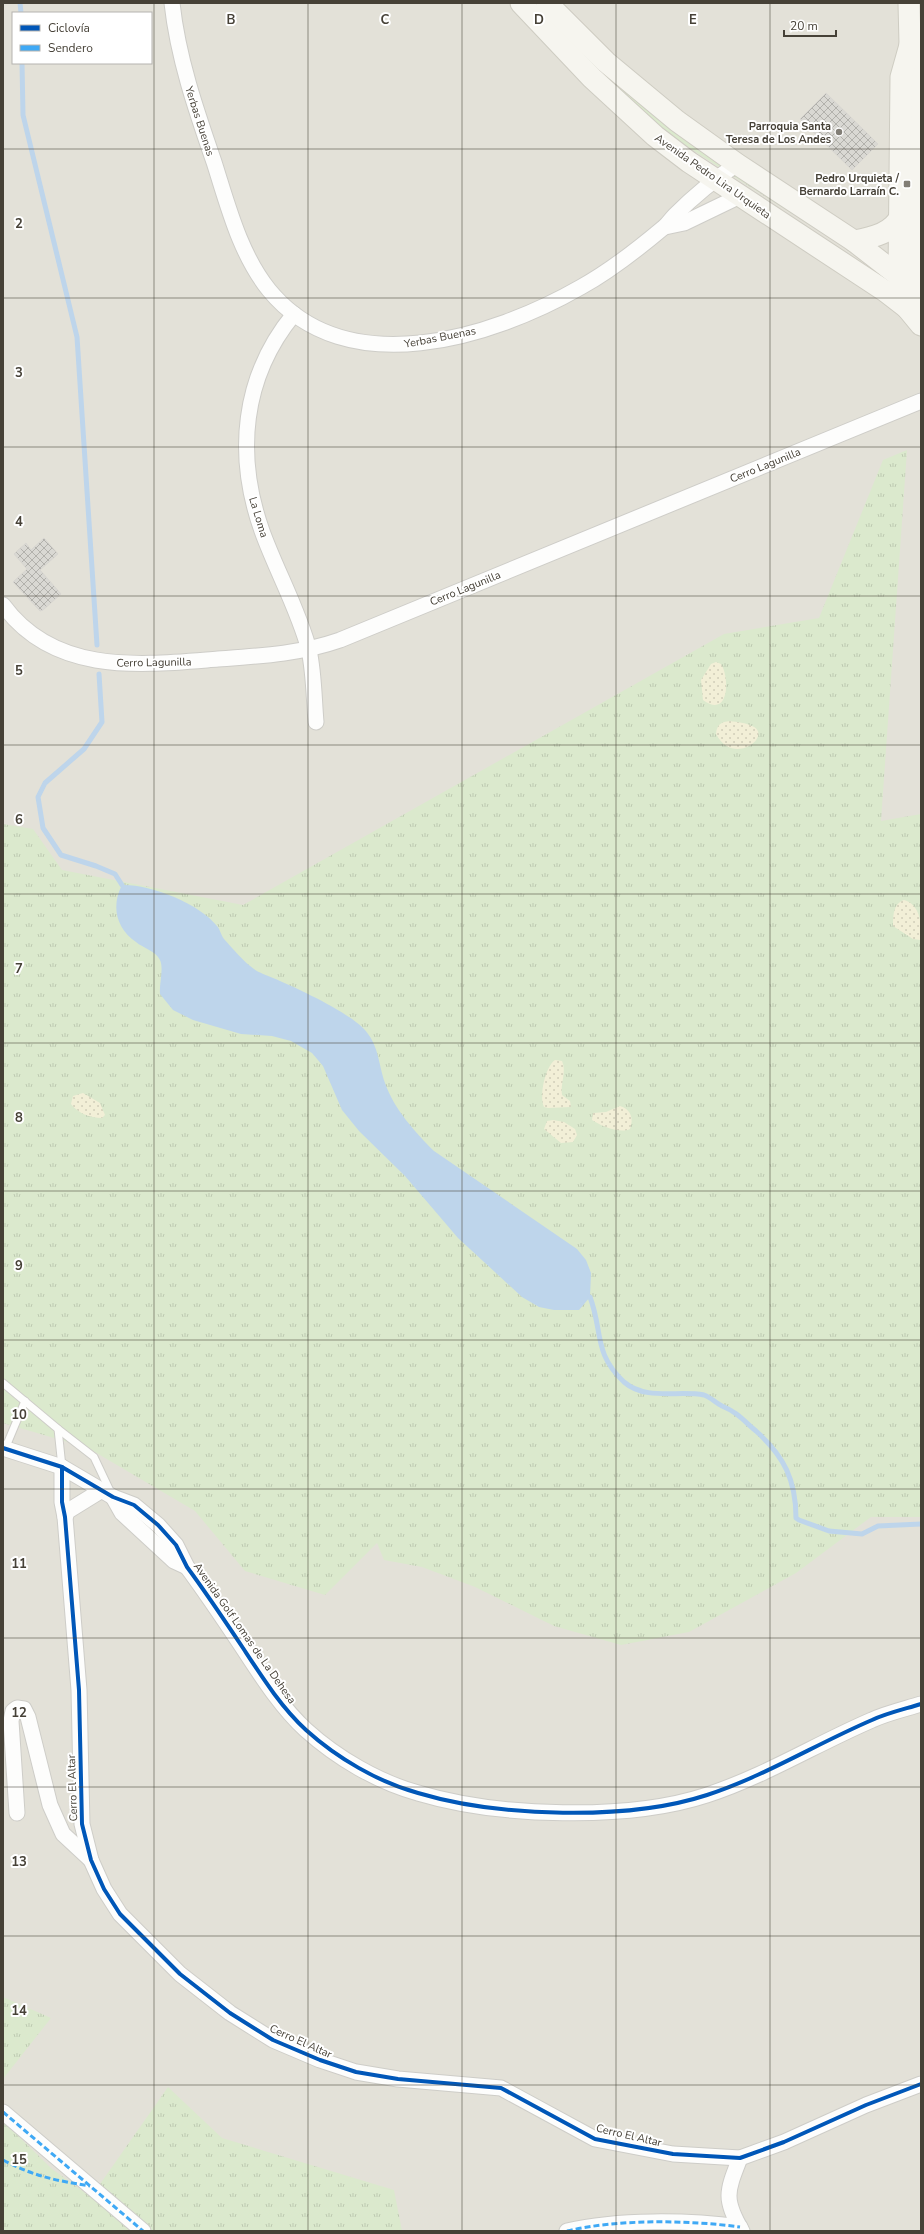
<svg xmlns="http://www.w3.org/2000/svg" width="924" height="2234" font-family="'Nunito Sans',sans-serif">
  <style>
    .residential { fill: #e3e1d8; fill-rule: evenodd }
    .grass { fill: url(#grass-tufts) }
    .sand { fill: url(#sand-dots) }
    .water { fill: #bed5eb }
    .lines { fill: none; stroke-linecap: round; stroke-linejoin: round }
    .stream { stroke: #bed5eb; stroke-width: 5 }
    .building { fill: url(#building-cross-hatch); stroke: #d8d6d1 }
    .lane-casing { stroke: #cecdc8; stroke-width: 9 }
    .street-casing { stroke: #cecdc8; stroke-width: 17 }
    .secondary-casing { stroke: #ceccc2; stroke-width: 23 }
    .lane { stroke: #fdfdfc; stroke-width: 7 }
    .street { stroke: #fdfdfc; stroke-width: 15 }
    .secondary { stroke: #f6f5ef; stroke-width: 21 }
    .quiet { stroke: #3fa9f5; stroke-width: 3; stroke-dasharray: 6 3; stroke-linecap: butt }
    .cycleway-casing { stroke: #fff; stroke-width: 6 }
    .cycleway { stroke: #0057b8; stroke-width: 4 }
    .grid { fill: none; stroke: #464137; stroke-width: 1; stroke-opacity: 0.55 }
    .poi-dot { fill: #827e76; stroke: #fff; stroke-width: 1.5 }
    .labels { text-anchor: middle; stroke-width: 4; stroke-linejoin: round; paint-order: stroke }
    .street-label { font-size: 11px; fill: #464137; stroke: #fff }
    .poi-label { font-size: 11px; font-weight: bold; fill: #464137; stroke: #fff; text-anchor: end }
    .grid-label { font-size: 13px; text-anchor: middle; font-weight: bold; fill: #464137; stroke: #fff; stroke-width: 4; stroke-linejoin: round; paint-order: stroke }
  </style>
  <defs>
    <pattern id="grass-tufts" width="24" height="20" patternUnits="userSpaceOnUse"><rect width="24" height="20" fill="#dbe9cd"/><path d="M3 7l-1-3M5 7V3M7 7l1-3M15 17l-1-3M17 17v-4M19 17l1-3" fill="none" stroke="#bdc9b1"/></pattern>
    <pattern id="sand-dots" width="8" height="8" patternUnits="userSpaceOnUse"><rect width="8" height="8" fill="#f2efd7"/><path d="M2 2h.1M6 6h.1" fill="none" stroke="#d1ceb9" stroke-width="1.8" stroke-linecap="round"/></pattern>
    <pattern id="building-cross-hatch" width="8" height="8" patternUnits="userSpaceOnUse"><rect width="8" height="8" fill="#d9d8d3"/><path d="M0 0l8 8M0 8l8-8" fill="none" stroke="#b2b1ac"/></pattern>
  </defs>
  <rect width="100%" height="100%" fill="#f0efeb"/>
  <path class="residential" d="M 3,3 L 921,3 L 921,2231 L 3,2231 ZM 13,13 L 151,13 L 151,63 L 13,63 Z"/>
  <g class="grass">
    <path d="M 531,3 L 541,3 L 880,270 L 655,126 Z"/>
    <path d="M 907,450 L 881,821 L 921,814 L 921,1517 L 871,1517 L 796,1573 L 689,1632 L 621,1645 L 554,1626 L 475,1587 L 422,1567 L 384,1560 L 377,1543 L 325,1595 L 245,1571 L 195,1511 L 88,1448 L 3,1423 L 3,824 L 33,829 L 62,870 L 243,905 L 724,634 L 819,618 L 883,460 Z"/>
    <path d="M 3,1997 L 51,2018 L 3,2079 Z"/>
    <path d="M 168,2087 L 222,2138 L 394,2190 L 402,2231 L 3,2231 L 3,2121 L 52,2169 L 91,2197 Z"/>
  </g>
  <g class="sand">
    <path d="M 716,662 L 721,664 C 730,678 729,719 703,700 L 701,680 L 711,664 Z"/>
    <path d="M 730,721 C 737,722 746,723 752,726 C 774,735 734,768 716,734 C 717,724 721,722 730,721 Z"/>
    <path d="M 904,900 C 920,904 923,926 920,940 L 913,939 L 893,926 C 893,916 893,904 904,900 Z"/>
    <path d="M 555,1060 L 562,1061 C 567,1071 560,1084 562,1095 L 570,1101 L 571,1107 L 548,1108 L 544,1107 C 539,1096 545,1067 555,1060 Z"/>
    <path d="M 83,1093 L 100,1103 L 105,1115 L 102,1118 C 90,1118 78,1113 71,1104 L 73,1096 Z"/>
    <path d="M 620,1106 C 631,1109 634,1119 630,1129 C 620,1134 601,1126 592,1120 L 593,1113 L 606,1112 Z"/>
    <path d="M 553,1120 L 564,1122 L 575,1129 L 577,1135 L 573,1142 L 561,1143 L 544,1129 L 547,1121 Z"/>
  </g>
  <path class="water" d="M 122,885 C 149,884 199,903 217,926 C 220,929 221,935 224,939 C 232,948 244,962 254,969 C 259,973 267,975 273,978 C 297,988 346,1011 363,1028 C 379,1044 378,1063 385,1083 C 394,1109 415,1132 434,1151 L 577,1249 L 586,1260 L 591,1273 L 590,1297 L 579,1310 L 554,1310 L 539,1307 L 522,1297 L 458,1238 L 405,1176 L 359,1131 L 342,1110 L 323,1066 L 312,1053 L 291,1041 L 272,1036 L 241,1034 L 193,1020 L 173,1010 L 160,994 C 159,984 164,969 160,960 C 156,951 143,948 136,942 C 116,928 111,906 122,885 Z"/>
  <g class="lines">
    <g class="stream">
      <path d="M 20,3 L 21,13"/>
      <path d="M 22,63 L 23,115 L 77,337 L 97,645"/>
      <path d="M 99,674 L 102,722 L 84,749 L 45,783 L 38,797 L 43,828 L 61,855 L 96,866 L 115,874 L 122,885"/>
      <path d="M 590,1297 C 603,1331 593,1353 624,1382 C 646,1401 679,1390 704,1395 C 710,1397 716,1403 722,1406 C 737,1412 744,1421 756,1431 C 784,1456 796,1480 796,1518 L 799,1520 L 829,1531 L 862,1534 L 878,1526 L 921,1524"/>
    </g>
  </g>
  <g class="building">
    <path d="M 826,93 L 878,144 L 852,170 L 800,119 Z"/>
    <path d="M 44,538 L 58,554 L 40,570 L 61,594 L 43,610 L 40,611 L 13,582 L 27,569 L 14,554 L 26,543 L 31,550 Z"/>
  </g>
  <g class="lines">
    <defs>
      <g id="lane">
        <path d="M 3,1383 L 58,1429 L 62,1467"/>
        <path d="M 58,1429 L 94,1457 L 111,1493"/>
        <path d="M 5,1449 L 25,1401"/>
      </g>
      <g id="street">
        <path d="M 172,3 C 178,58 196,110 214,162 C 228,206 240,254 269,290 C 346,384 492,338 581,287 C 610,271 638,249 663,228 C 668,224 671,219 675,215 C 694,196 715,179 737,164"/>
        <path d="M 665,227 L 684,223 L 740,196"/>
        <path d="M 294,314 C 242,377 235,455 262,531 C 276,570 299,611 309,650 C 314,673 314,699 316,722"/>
        <path d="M 3,605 C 55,676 142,665 218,659 C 260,656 300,654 340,640 L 921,401"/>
        <path d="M 3,1448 L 62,1467 L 113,1497 L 134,1505 L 158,1525 L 176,1545 L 187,1567 C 207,1594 225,1621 243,1648 C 262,1677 281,1707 306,1730 C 337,1758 378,1782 418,1793 C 498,1817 628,1821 707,1795 C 765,1776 816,1744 872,1720 C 887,1713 905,1709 921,1704"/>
        <path d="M 62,1467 L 62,1502 L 65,1517 L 79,1690 L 82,1824 L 91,1860 L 104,1889 L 120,1914 L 180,1974 L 230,2013 L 273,2040 L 320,2060 L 356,2072 L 398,2079 L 501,2088 L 595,2139 L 673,2154 L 740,2158 L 784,2142 L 866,2105 L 921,2084"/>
        <path d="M 113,1497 L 122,1513 L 174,1561 L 187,1567"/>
        <path d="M 65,1517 L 68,1511 L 102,1490"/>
        <path d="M 17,1813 L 11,1721 L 13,1711 L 17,1708 L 24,1709 L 28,1717 L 50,1805 L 63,1834 L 91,1860"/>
        <path d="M 3,2112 L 143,2231"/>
        <path d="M 740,2158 C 727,2191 723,2199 742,2231"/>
        <path d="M 567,2231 C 618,2219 688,2220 740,2227"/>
      </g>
      <g id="secondary">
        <path d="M 521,3 L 592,78 L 655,136 L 689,162 L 885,291 L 907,308"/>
        <path d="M 547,3 L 606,62 L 677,121 L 737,164 L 854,241 L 899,276 L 907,285 L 921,308"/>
        <path d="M 909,3 L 910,44 L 918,75 L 914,251 L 916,280 L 921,300"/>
        <path d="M 910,45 L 901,77 L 899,276 L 907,308 L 921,325"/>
        <path d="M 854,241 C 871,238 895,233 901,214"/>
      </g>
    </defs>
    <use href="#lane" class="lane-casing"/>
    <use href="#street" class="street-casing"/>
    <use href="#secondary" class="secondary-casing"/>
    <use href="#lane" class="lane"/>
    <use href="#street" class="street"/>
    <use href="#secondary" class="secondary"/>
    <g class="quiet">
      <path d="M 3,2112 L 143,2231"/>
      <path d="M 3,2160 C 36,2177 54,2180 90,2186"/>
      <path d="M 567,2231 C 618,2219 688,2220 740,2227"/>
    </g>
    <defs>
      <g id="cycleway">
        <path d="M 3,1448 L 62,1467 L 113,1497 L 134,1505 L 158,1525 L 176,1545 L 187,1567 C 207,1594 225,1621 243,1648 C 262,1677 281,1707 306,1730 C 337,1758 378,1782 418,1793 C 498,1817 628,1821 707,1795 C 765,1776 816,1744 872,1720 C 887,1713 905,1709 921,1704"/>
        <path d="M 62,1467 L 62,1502 L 65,1517 L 79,1690 L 82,1824 L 91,1860 L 104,1889 L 120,1914 L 180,1974 L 230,2013 L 273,2040 L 320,2060 L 356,2072 L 398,2079 L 501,2088 L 595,2139 L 673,2154 L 740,2158 L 784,2142 L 866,2105 L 921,2084"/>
      </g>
    </defs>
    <use href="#cycleway" class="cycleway-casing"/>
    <use href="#cycleway" class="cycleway"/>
  </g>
  <path class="grid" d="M 154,3 L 154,2231M 308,3 L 308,2231M 462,3 L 462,2231M 616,3 L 616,2231M 770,3 L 770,2231M 3,149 L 921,149M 3,298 L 921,298M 3,447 L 921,447M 3,596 L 921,596M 3,745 L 921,745M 3,894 L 921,894M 3,1043 L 921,1043M 3,1191 L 921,1191M 3,1340 L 921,1340M 3,1489 L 921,1489M 3,1638 L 921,1638M 3,1787 L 921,1787M 3,1936 L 921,1936M 3,2085 L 921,2085"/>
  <g class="poi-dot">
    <circle cx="839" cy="132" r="4"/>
    <rect x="903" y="180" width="8" height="8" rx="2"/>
  </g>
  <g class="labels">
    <g class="street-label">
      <text transform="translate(200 121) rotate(72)" y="4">Yerbas Buenas</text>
      <text transform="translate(713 176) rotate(35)" y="4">Avenida Pedro Lira Urquieta</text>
      <text transform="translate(440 337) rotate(-11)" y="4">Yerbas Buenas</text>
      <text transform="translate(765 465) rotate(-22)" y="4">Cerro Lagunilla</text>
      <text transform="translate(259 517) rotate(73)" y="4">La Loma</text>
      <text transform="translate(465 588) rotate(-22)" y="4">Cerro Lagunilla</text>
      <text transform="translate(154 662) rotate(-1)" y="4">Cerro Lagunilla</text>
      <text transform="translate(245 1633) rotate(55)" y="4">Avenida Golf Lomas de La Dehesa</text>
      <text transform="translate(72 1788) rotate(-92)" y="4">Cerro El Altar</text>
      <text transform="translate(301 2041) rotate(24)" y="4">Cerro El Altar</text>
      <text transform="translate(629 2135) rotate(13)" y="4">Cerro El Altar</text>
    </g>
    <g class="poi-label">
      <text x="831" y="130">Parroquia Santa<tspan x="831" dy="13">Teresa de Los Andes</tspan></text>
      <text x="899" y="182">Pedro Urquieta /<tspan x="899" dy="13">Bernardo Larraín C.</tspan></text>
    </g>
  </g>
  <g class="grid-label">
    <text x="231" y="24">B</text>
    <text x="385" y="24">C</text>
    <text x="539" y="24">D</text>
    <text x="693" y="24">E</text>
    <text x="19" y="228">2</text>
    <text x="19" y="377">3</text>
    <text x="19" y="526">4</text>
    <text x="19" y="675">5</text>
    <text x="19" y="824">6</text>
    <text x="19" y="973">7</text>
    <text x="19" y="1122">8</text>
    <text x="19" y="1270">9</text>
    <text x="19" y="1419">10</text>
    <text x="19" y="1568">11</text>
    <text x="19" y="1717">12</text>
    <text x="19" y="1866">13</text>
    <text x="19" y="2015">14</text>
    <text x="19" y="2164">15</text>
  </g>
  <rect width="924" height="2234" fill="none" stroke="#464137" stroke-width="8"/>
  <rect x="12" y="12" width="140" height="52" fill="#ffffff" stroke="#b5b3af"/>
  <rect x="20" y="25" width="20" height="6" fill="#0057b8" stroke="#b5b3af"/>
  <text x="48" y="32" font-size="12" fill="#464137">Ciclovía</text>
  <rect x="20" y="45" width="20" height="6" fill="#3fa9f5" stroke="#b5b3af"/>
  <text x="48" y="52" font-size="12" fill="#464137">Sendero</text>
  <path d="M784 30v6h52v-6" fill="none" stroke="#464137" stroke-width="2"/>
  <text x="790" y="30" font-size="12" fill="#464137" stroke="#ffffff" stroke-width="3" paint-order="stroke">20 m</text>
</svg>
